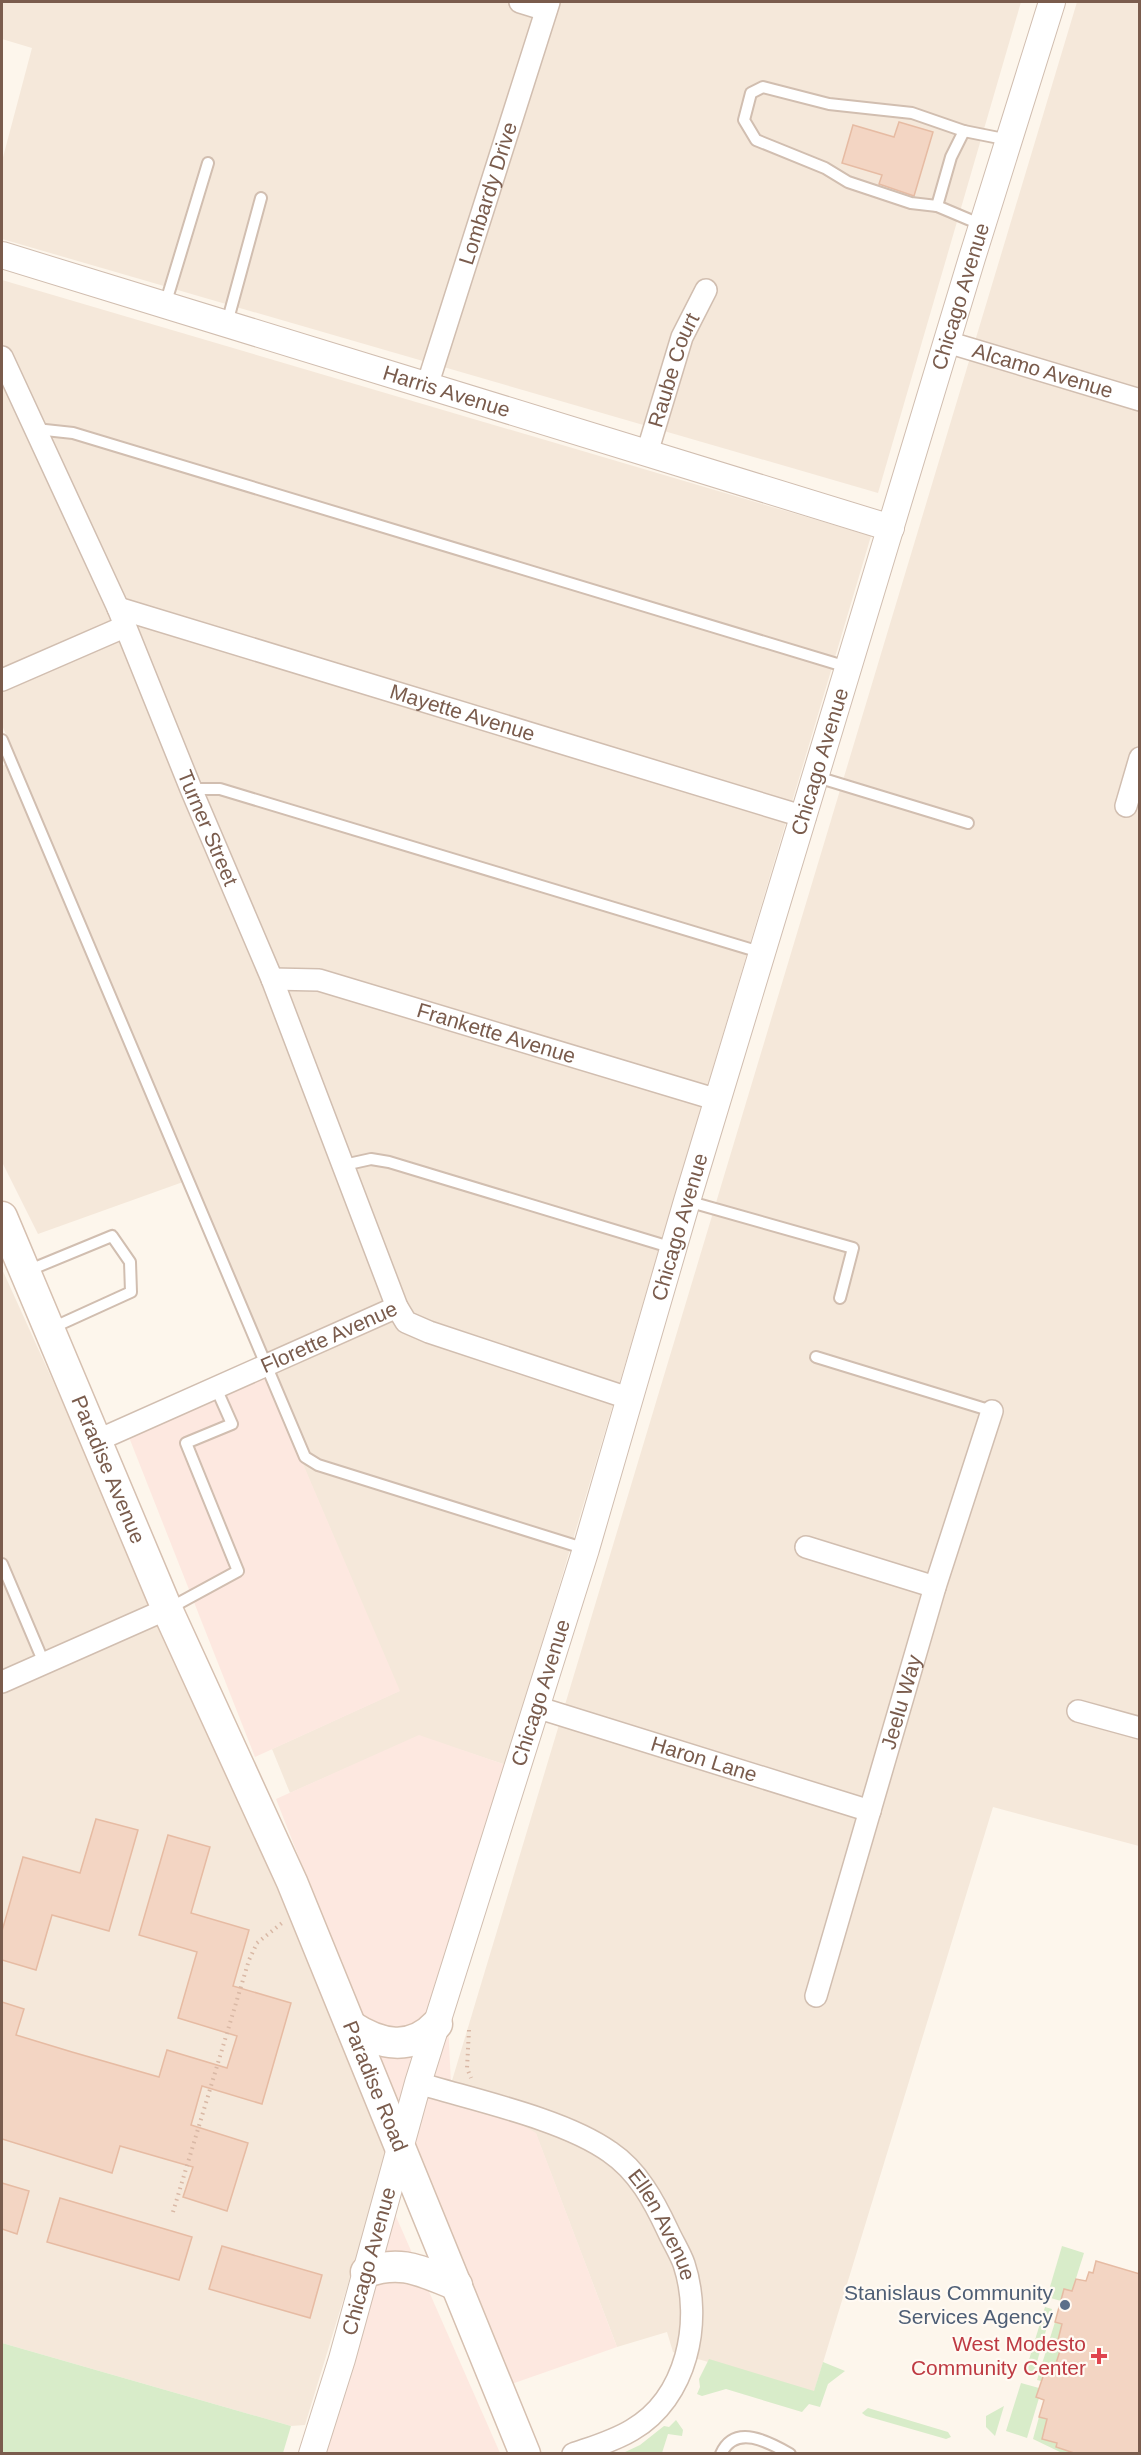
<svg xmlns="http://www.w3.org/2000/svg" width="1141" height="2455" font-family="Arial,sans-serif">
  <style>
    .residential { fill: #f5e8da }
    .commercial { fill: #fde8e0 }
    .green { fill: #d8ecc9 }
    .building { fill: #f3d5c3; stroke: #e6bba3; stroke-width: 1.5 }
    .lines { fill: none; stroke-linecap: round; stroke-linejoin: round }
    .service-casing { stroke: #d1beb0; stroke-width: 14 }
    .minor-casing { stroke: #d1beb0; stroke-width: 24 }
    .tertiary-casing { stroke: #d1beb0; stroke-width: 28 }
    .secondary-casing { stroke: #d6c0b0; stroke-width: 33 }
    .path { stroke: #d9b8a5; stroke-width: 4; stroke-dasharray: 1.5 4.5; stroke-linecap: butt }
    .service { stroke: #fff; stroke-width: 10 }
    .minor { stroke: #fff; stroke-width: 21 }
    .tertiary { stroke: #fff; stroke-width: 26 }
    .secondary { stroke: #fff; stroke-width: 30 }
    .service-dot { fill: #5c6f8a; stroke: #fffaf3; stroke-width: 2 }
    .health-dot { fill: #e0444e; stroke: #fffaf3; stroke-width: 2 }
    .labels { text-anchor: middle; stroke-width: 4.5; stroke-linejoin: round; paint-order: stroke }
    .street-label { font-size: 21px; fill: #7a5c4d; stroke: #fffaf3 }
    .service-label { font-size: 21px; fill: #4e5e75; stroke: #fffaf3; text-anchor: end }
    .health-label { font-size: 21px; fill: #be3a42; stroke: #fffaf3; text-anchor: end }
  </style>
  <rect width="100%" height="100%" fill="#fdf6ec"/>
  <g class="residential">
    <path d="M 2,2 L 1021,2 L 878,493 L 2,239 L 2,161 L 32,48 L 2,39 Z"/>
    <path d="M 1077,2 L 1139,2 L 1139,1846 L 993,1807 L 814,2392 L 673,2352 L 667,2332 L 617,2347 L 536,2134 L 451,2084 Z"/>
    <path d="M 2,280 L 871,536 L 506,1765 L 419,1736 L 290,1793 L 272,1749 L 399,1691 L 183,1182 L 38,1234 L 2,1162 L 2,766 L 16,759 L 2,725 Z"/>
    <path d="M 2,1269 L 204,1714 L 389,2150 L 305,2425 L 291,2426 L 2,2343 Z"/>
  </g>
  <g class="commercial">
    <path d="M 260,1363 L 400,1691 L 255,1757 L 123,1422 Z"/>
    <path d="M 419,1735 L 506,1765 L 445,1960 L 451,2084 L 536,2133 L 617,2347 L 506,2386 L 276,1799 Z"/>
    <path d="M 394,2212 L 500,2453 L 322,2453 Z"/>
  </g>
  <g class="green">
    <path d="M 1062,2246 L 1084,2253 L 1072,2291 L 1061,2301 L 1047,2297 Z"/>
    <path d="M 1045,2307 L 1052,2309 L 1033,2376 L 1025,2373 Z"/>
    <path d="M 1055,2322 L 1062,2324 L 1058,2339 L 1063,2341 L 1053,2373 L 1045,2371 L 1041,2381 L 1037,2380 Z"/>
    <path d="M 2,2343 L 291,2426 L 283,2453 L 2,2453 Z"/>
    <path d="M 709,2359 L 814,2391 L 823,2362 L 845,2371 L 828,2384 L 820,2407 L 809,2404 L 802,2412 L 726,2389 L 702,2396 L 697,2394 L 700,2387 L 699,2379 Z"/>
    <path d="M 1021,2383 L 1039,2388 L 1037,2397 L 1039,2398 L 1027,2438 L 1006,2431 Z"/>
    <path d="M 1004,2406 L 995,2436 L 986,2427 L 986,2416 Z"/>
    <path d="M 868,2408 L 948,2432 L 951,2437 L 946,2439 L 866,2416 L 862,2413 Z"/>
    <path d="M 1039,2417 L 1047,2419 L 1042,2439 L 1057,2443 L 1056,2447 L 1077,2453 L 1060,2452 L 1033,2439 Z"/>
    <path d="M 676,2420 L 683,2430 L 682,2436 L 668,2434 L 662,2453 L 623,2453 L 640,2445 L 664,2426 L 669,2427 Z"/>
  </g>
  <g class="building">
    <path d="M 899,122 L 933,132 L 914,196 L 879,184 L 882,175 L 842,163 L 853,125 L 894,137 Z"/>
    <path d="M 96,1819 L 138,1830 L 109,1931 L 52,1915 L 36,1970 L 2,1960 L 2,1931 L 23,1857 L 80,1873 Z"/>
    <path d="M 168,1835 L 210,1847 L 191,1913 L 249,1930 L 233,1986 L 291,2003 L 262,2104 L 202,2086 L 191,2125 L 248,2143 L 227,2211 L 183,2197 L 193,2167 L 120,2146 L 112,2173 L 2,2139 L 2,2002 L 24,2009 L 16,2035 L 72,2052 L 159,2077 L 167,2050 L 227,2068 L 237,2036 L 178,2018 L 197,1952 L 139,1935 Z"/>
    <path d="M 2,2183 L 29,2191 L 17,2234 L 2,2229 Z"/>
    <path d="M 60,2198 L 192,2237 L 179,2280 L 47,2242 Z"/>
    <path d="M 222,2246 L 322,2275 L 310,2318 L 209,2289 Z"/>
    <path d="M 1096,2261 L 1140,2274 L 1140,2454 L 1077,2454 L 1056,2447 L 1057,2443 L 1042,2439 L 1047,2419 L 1039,2417 L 1044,2400 L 1036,2397 L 1045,2371 L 1053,2373 L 1063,2341 L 1058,2340 L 1062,2324 L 1055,2322 L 1064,2289 L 1072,2291 L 1076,2279 L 1086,2281 L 1089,2272 L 1093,2273 Z"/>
  </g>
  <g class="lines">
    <defs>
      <g id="service">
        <path d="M 937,206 L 951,157 L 964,131"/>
        <path d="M 982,225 L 937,206 L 911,203 L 848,182 L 825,168 L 756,140 L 744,120 L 751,93 L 763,87 L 829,104 L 912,113 L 964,131 L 1009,140"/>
        <path d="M 165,305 L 208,163"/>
        <path d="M 227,323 L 261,198"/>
        <path d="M 36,429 L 73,433 L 847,667"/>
        <path d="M 2,740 L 305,1457 L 318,1465 L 586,1549"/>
        <path d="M 817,777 L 968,823"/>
        <path d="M 191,789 L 220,789 L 763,953"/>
        <path d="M 344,1165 L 371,1159 L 389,1162 L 673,1248"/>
        <path d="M 687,1201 L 853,1248 L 840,1298"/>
        <path d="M 27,1271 L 112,1236 L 130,1262 L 131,1292 L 52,1328"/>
        <path d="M 816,1357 L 992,1411"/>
        <path d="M 2,1564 L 44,1663"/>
        <path d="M 170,1608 L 238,1571 L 186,1443 L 232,1424 L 216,1388"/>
        <path d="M 721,2454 C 735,2423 769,2442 790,2454"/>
      </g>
      <g id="minor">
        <path d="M 520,2 L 546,10"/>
        <path id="s1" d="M 947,342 L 1140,400"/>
        <path id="s2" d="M 2,357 L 118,608 L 191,789 L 272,979 L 397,1307 L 406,1322 L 429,1332 L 628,1398"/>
        <path id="s3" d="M 427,386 L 549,2"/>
        <path id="s4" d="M 647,453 L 682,337 L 706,290"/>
        <path id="s5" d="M 118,608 L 805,817"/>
        <path d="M 2,680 L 124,627"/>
        <path d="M 1126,806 L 1140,758"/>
        <path id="s6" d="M 272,979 L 319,980 L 718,1100"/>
        <path id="s7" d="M 96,1441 L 397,1307"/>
        <path d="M 806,1547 L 935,1587"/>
        <path d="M 2,1682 L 167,1609"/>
        <path id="s8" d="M 536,1707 L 870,1811"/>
        <path d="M 1078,1711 L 1140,1728"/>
        <path id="s9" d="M 816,1996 L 935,1587 L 992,1411"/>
        <path id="s10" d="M 418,2083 C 474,2100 564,2119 610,2152 C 638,2171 654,2201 668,2231 C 673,2242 680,2253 684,2264 C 703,2322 687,2398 632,2430 C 614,2441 593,2447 573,2454"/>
      </g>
      <g id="tertiary">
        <path id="s11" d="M 2,255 L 891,528"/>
        <path id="s12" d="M 312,2454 L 342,2359 L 418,2083 L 586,1549 L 687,1201 L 972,258 L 1052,2"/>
      </g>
      <g id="secondary">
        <path id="s13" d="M 2,1217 L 167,1609 L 292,1882 L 525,2454"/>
        <path d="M 351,2026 C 380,2045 411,2052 437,2024"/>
        <path d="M 366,2272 C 403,2259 422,2272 457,2285"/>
      </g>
    </defs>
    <use href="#service" class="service-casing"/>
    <use href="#minor" class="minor-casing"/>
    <use href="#tertiary" class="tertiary-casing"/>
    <use href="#secondary" class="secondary-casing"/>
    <g class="path">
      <path d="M 469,2030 L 467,2068 L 471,2078"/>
      <path d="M 173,2212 L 249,1960 L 257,1943 L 282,1923"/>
    </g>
    <use href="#service" class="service"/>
    <use href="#minor" class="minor"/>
    <use href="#tertiary" class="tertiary"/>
    <use href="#secondary" class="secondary"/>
  </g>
  <circle class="service-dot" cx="1065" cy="2305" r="6"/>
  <path class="health-dot" d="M1096 2347h6v6h6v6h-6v6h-6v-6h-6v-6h6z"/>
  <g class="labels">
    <g class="street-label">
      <text dy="7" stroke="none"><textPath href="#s3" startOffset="202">Lombardy Drive</textPath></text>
      <text dy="7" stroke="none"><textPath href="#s12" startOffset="2253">Chicago Avenue</textPath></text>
      <text dy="7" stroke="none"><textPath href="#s4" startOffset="87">Raube Court</textPath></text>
      <text dy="7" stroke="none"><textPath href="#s1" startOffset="100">Alcamo Avenue</textPath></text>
      <text dy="7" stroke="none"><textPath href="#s11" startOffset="465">Harris Avenue</textPath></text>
      <text dy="7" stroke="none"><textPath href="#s5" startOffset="360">Mayette Avenue</textPath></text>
      <text dy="7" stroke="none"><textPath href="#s12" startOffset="1767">Chicago Avenue</textPath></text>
      <text dy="7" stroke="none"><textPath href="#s2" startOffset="514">Turner Street</textPath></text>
      <text dy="7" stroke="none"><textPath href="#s6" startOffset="232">Frankette Avenue</textPath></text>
      <text dy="7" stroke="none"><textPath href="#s12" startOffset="1281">Chicago Avenue</textPath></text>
      <text dy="7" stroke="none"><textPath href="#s7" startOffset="255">Florette Avenue</textPath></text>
      <text dy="7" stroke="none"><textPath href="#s13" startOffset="274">Paradise Avenue</textPath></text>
      <text dy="7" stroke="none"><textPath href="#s12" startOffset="795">Chicago Avenue</textPath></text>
      <text dy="7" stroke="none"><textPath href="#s9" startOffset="306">Jeelu Way</textPath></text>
      <text dy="7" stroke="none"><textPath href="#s8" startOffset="176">Haron Lane</textPath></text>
      <text dy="7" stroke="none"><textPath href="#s13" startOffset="946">Paradise Road</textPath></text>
      <text dy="7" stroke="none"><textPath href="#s10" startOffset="296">Ellen Avenue</textPath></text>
      <text dy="7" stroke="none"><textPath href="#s12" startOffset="201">Chicago Avenue</textPath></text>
    </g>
    <g class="service-label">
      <text x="1053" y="2300">Stanislaus Community<tspan x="1053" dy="24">Services Agency</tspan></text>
    </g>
    <g class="health-label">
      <text x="1086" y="2351">West Modesto<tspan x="1086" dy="24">Community Center</tspan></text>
    </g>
  </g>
  <rect width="1141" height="2455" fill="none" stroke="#7a5c4d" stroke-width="6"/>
</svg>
